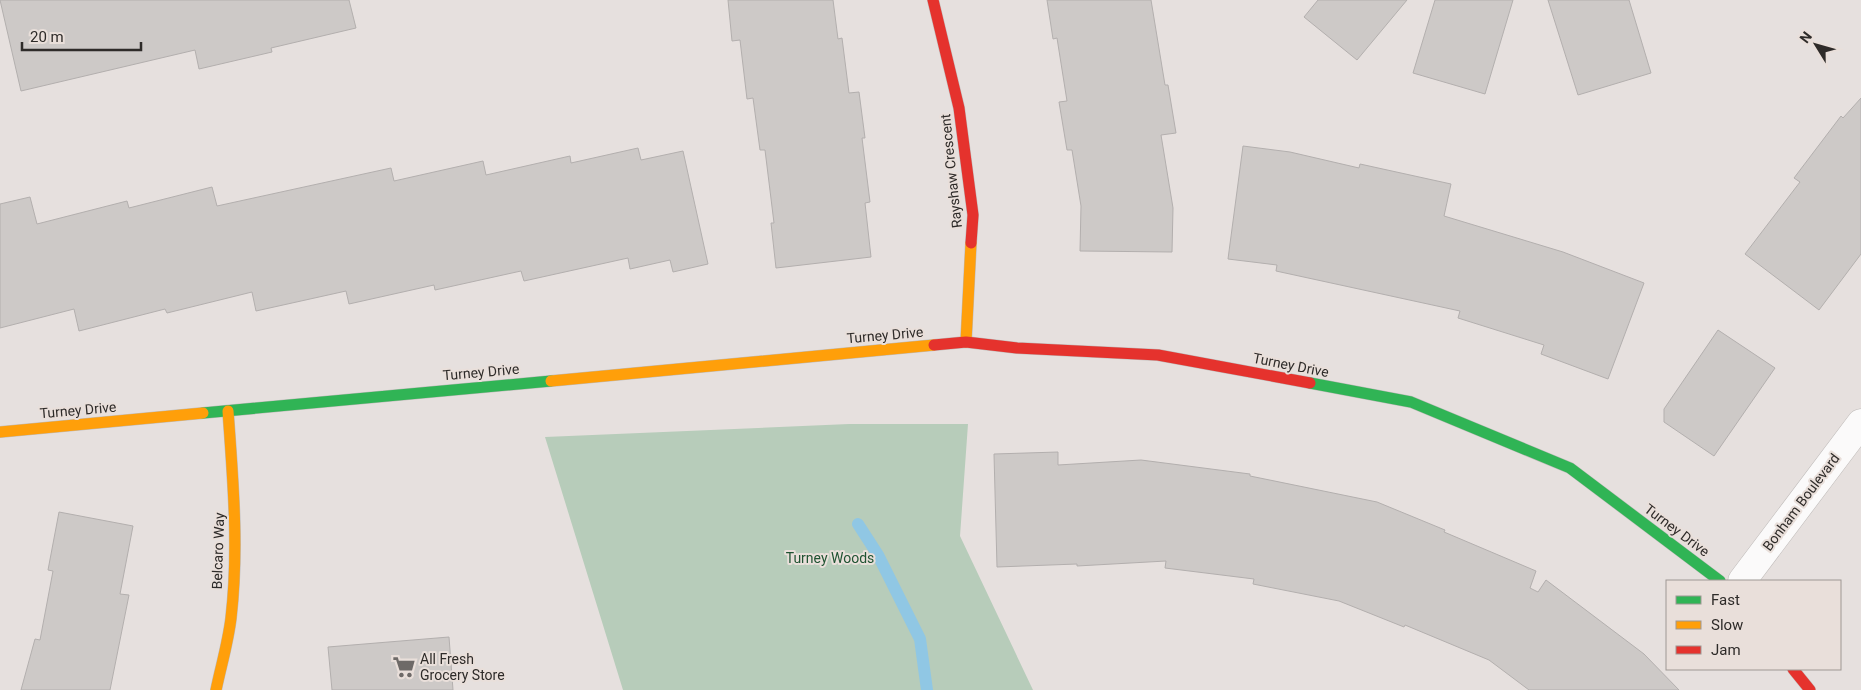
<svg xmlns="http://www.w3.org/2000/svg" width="1861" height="690" font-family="Roboto,sans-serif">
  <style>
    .green { fill: #b7ccba }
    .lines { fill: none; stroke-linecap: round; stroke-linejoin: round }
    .stream { stroke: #90c7e4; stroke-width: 12 }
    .building { fill: #cdc9c7; stroke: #b3afae }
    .street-casing { stroke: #bebab8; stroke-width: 29 }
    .fast-casing { stroke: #bebab8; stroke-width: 12 }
    .slow-casing { stroke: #bebab8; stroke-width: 12 }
    .jam-casing { stroke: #bebab8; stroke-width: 12 }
    .street { stroke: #fbfafa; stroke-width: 28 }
    .fast { stroke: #30b455; stroke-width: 11 }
    .slow { stroke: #ff9f0a; stroke-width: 11 }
    .jam { stroke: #e5322d; stroke-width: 11 }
    .labels { text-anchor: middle; stroke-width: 4; stroke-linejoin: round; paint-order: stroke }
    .street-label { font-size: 14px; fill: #2e2b29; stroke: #e9dfda }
    .park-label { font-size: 14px; fill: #1f5332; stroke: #e9dfda }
    .poi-label { font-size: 14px; fill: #2e2b29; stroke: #e9dfda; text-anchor: start }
  </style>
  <rect width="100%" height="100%" fill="#e6e0de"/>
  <path class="green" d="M 849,424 L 968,424 L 960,536 L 1033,690 L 623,690 L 545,437 Z"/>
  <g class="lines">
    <path class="stream" d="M 858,524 L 878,555 L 920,639 L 927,690"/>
  </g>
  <g class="building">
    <path d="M 0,0 L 349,0 L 356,28 L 271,48 L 272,52 L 199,69 L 195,50 L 21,91 Z"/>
    <path d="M 728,0 L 833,0 L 838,39 L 842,38 L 849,93 L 859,92 L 865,138 L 862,138 L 870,202 L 865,203 L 871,257 L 776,268 L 771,223 L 774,223 L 765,150 L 760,150 L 753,98 L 747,99 L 740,40 L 732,41 Z"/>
    <path d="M 1047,0 L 1151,0 L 1165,85 L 1168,85 L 1176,133 L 1161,135 L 1173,208 L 1172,252 L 1080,251 L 1081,206 L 1072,150 L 1067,150 L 1059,102 L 1067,101 L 1057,38 L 1053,39 Z"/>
    <path d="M 1318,0 L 1407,0 L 1357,60 L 1304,17 Z"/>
    <path d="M 1435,0 L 1513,0 L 1485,94 L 1413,73 Z"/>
    <path d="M 1548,0 L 1629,0 L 1651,73 L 1578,95 Z"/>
    <path d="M 1861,98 L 1861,254 L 1819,310 L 1745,254 L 1800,182 L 1794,178 L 1841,116 L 1843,118 Z"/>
    <path d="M 1243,146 L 1290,152 L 1359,168 L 1360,164 L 1451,184 L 1444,216 L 1563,252 L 1644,283 L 1608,379 L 1541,354 L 1544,345 L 1458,318 L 1460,311 L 1276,271 L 1277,265 L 1228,259 Z"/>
    <path d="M 638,148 L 641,160 L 683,151 L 708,264 L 673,272 L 670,260 L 630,269 L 628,258 L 524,281 L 521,271 L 435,290 L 434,285 L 349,304 L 346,291 L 256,311 L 252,292 L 167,313 L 165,309 L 79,331 L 74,309 L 0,328 L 0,204 L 30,197 L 37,224 L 127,201 L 129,208 L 212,187 L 217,206 L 391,168 L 394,181 L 483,161 L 486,175 L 570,156 L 571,163 Z"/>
    <path d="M 1718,330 L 1775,368 L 1714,456 L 1664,422 L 1664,409 Z"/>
    <path d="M 1058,452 L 1058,465 L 1141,460 L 1250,474 L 1250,476 L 1377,502 L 1445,530 L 1444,532 L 1536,571 L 1530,588 L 1538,592 L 1546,580 L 1644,654 L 1679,690 L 1529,690 L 1489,660 L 1405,625 L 1404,627 L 1339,601 L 1253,584 L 1254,579 L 1165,568 L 1166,561 L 1077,566 L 1077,564 L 997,567 L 994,454 Z"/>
    <path d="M 59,512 L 133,526 L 120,594 L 129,595 L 110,690 L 21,690 L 35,639 L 40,640 L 53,571 L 48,570 Z"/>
    <path d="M 449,637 L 453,690 L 332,690 L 328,647 Z"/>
  </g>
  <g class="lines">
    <defs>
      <path id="street" d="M 1742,581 L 1861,423"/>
      <g id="fast">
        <path d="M 1310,383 L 1411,402 L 1570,468 L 1720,581"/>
        <path d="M 203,413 L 551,381"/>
      </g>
      <g id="slow">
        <path d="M 966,342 L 971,243"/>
        <path d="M 551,381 L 934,345"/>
        <path d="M 0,432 L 203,413"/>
        <path d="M 216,690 C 221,666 228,643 231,618 C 239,549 233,480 228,411"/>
      </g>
      <g id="jam">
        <path d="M 933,0 L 959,108 L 973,215 L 971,243"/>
        <path d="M 934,345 L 966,342 L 1017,348 L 1158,355 L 1310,383"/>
        <path d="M 1793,669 L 1810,690"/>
      </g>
    </defs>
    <use href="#street" class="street-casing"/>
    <use href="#fast" class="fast-casing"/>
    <use href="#slow" class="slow-casing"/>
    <use href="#jam" class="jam-casing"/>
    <use href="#street" class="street"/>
    <use href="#fast" class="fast"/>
    <use href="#slow" class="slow"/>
    <use href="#jam" class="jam"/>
  </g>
  <defs>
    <symbol id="supermarket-bare" viewBox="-9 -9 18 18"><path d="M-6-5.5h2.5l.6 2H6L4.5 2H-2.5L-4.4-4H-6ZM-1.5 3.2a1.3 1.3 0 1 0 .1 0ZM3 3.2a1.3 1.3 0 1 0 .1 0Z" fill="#6e6a68" stroke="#e9dfda" stroke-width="2.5" paint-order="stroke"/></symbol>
  </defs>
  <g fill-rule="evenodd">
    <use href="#supermarket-bare" x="388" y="651" width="32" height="32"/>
  </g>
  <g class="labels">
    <g class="street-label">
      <text transform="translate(951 171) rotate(-96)" y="5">Rayshaw Crescent</text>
      <text transform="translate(885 335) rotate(-5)" y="5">Turney Drive</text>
      <text transform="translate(1291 365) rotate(11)" y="5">Turney Drive</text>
      <text transform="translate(481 372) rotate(-5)" y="5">Turney Drive</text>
      <text transform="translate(78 410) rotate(-5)" y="5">Turney Drive</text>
      <text transform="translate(1801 502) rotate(-53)" y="5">Bonham Boulevard</text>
      <text transform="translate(1677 530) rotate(37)" y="5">Turney Drive</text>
      <text transform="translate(218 551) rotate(-88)" y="5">Belcaro Way</text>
    </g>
    <g class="park-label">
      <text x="830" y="563">Turney Woods</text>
    </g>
    <g class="poi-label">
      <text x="420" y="664">All Fresh<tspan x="420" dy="16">Grocery Store</tspan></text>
    </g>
  </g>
  <rect x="1666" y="580" width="175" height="90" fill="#e9dfda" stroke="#9e9793"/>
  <rect x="1676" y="596" width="25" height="8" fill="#30b455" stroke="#9e9793"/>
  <text x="1711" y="605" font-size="15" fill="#2e2b29">Fast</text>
  <rect x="1676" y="621" width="25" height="8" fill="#ff9f0a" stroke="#9e9793"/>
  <text x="1711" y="630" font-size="15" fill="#2e2b29">Slow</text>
  <rect x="1676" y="646" width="25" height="8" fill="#e5322d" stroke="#9e9793"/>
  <text x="1711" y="655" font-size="15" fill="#2e2b29">Jam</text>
  <g transform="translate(1816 45) rotate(307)" stroke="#e9dfda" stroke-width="4" paint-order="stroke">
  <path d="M0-4L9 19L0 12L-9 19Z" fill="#2e2b29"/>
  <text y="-8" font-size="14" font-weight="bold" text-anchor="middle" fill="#2e2b29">N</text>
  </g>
  <path d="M22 42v8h119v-8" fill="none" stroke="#2e2b29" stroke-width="2.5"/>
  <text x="30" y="42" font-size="15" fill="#2e2b29" stroke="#e9dfda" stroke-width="4" paint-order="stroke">20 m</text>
</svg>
